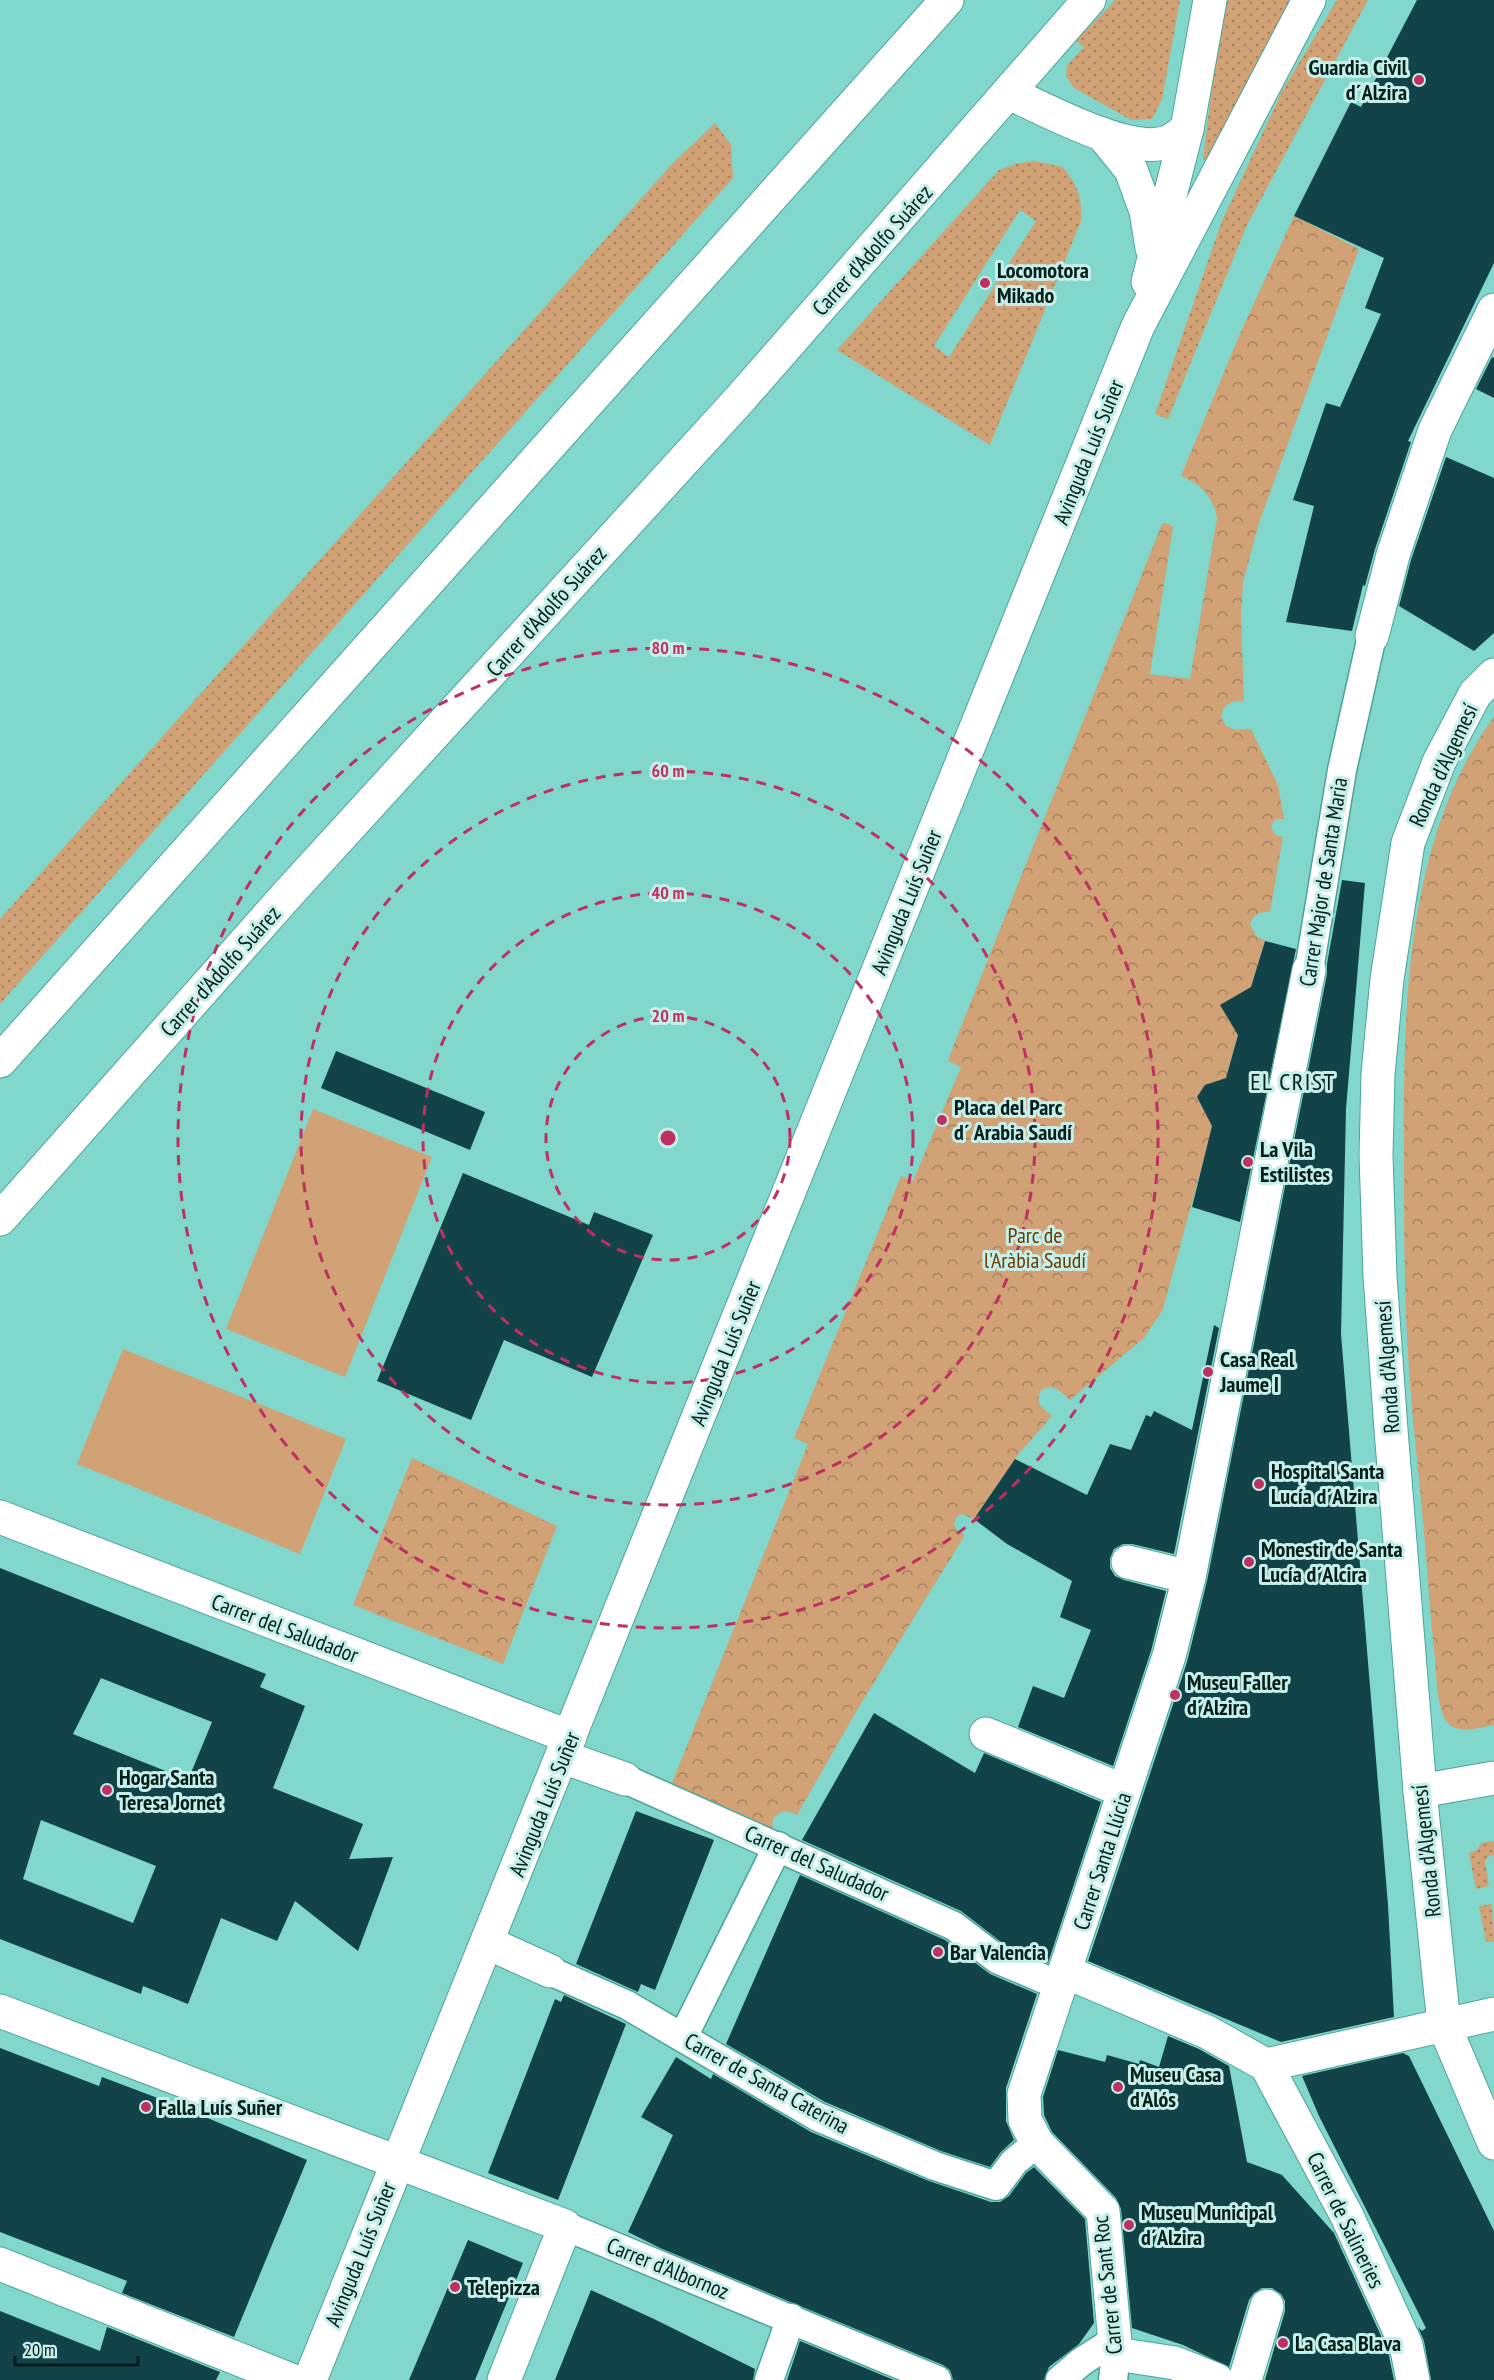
<svg xmlns="http://www.w3.org/2000/svg" width="1494" height="2380" font-family="'PT Sans Narrow',sans-serif">
  <style>
    .grass { fill: url(#grass-dots); fill-rule: evenodd }
    .park { fill: url(#park-crowns) }
    .pitch { fill: #d0a275 }
    .building { fill: #124348; fill-rule: evenodd }
    .lines { fill: none; stroke-linecap: round; stroke-linejoin: round }
    .pedestrian-casing { stroke: #4da499; stroke-width: 31 }
    .minor-casing { stroke: #4da499; stroke-width: 35 }
    .primary-casing { stroke: #4da499; stroke-width: 35 }
    .pedestrian { stroke: #fff; stroke-width: 28 }
    .minor { stroke: #fff; stroke-width: 33 }
    .primary { stroke: #fff; stroke-width: 33 }
    .ring { fill: none; stroke: #be3061; stroke-width: 3; stroke-dasharray: 10 8 }
    .poi-dot { fill: #be3061; stroke: #c6efe9; stroke-width: 2 }
    .labels { text-anchor: middle; stroke-width: 6; stroke-linejoin: round; paint-order: stroke }
    .poi-label { font-size: 22px; font-weight: bold; fill: #031e1b; stroke: #c6efe9; text-anchor: start }
    .street-label { font-size: 22px; fill: #031e1b; stroke: #c6efe9 }
    .park-label { font-size: 22px; fill: #683b00; stroke: #c6efe9 }
    .neighbourhood-label { font-size: 24px; letter-spacing: 1.5px; fill: #031e1b; stroke: #c6efe9 }
    .centre { fill: #be3061; stroke: #c6efe9; stroke-width: 3 }
    .ring-label { font-size: 18px; text-anchor: middle; font-weight: bold; fill: #be3061; stroke: #c6efe9; stroke-width: 6; stroke-linejoin: round; paint-order: stroke }
  </style>
  <defs>
    <pattern id="grass-dots" width="8" height="8" patternUnits="userSpaceOnUse" patternTransform="scale(1.5)"><rect width="8" height="8" fill="#d0a275"/><path d="M2 2h.1M6 6h.1" fill="none" stroke="#a7835f" stroke-width="1.8" stroke-linecap="round"/></pattern>
    <pattern id="park-crowns" width="20" height="18" patternUnits="userSpaceOnUse" patternTransform="scale(1.5)"><rect width="20" height="18" fill="#d0a275"/><path d="M2 6a3 3 0 1 1 6 0M12 15a3 3 0 1 1 6 0" fill="none" stroke="#a7835f"/></pattern>
  </defs>
  <rect width="100%" height="100%" fill="#81d7cc"/>
  <g class="grass">
    <path d="M 1115,0 L 1180,0 L 1162,100 L 1152,119 L 1131,120 L 1074,88 L 1066,76 L 1067,65 L 1084,47 L 1076,41 Z"/>
    <path d="M 1223,0 L 1291,0 L 1206,160 L 1203,159 Z"/>
    <path d="M 1337,0 L 1368,0 L 1247,225 L 1168,419 L 1155,414 L 1222,221 L 1282,91 Z"/>
    <path d="M 715,123 L 731,145 L 733,178 L 0,1004 L 0,919 L 672,164 Z"/>
    <path d="M 1034,161 L 1063,167 C 1078,187 1082,195 1081,221 L 990,445 L 837,350 L 999,170 L 1016,164 ZM 1020,210 L 1036,221 L 949,357 L 934,346 Z"/>
    <path d="M 1494,1841 L 1494,1855 L 1489,1856 L 1485,1861 L 1489,1886 L 1476,1889 L 1469,1853 L 1477,1850 L 1481,1843 Z"/>
    <path d="M 1492,1904 L 1494,1942 L 1486,1942 L 1479,1906 Z"/>
  </g>
  <g class="park">
    <path d="M 1294,216 L 1359,249 L 1259,523 L 1243,582 L 1241,616 L 1244,701 L 1232,702 L 1224,707 L 1221,717 L 1226,726 L 1236,730 L 1251,729 L 1278,785 L 1284,819 L 1276,819 C 1270,824 1270,829 1276,835 L 1283,837 L 1270,912 C 1259,912 1255,913 1250,924 L 1257,937 L 1265,940 L 1248,997 L 1225,1007 C 1226,1018 1230,1022 1240,1026 L 1224,1086 L 1205,1085 C 1199,1094 1197,1099 1202,1108 L 1216,1114 L 1163,1309 L 1144,1338 L 1070,1400 C 1060,1391 1055,1384 1041,1390 C 1034,1403 1043,1408 1052,1416 L 1018,1455 L 974,1519 L 961,1514 L 956,1518 L 954,1524 L 957,1530 L 965,1535 L 860,1705 L 797,1815 C 786,1809 781,1811 773,1818 L 772,1830 L 777,1835 L 672,1783 L 808,1444 L 794,1438 L 901,1176 L 913,1181 L 961,1067 L 948,1061 L 955,1042 L 1162,524 L 1166,523 L 1173,527 L 1150,674 L 1190,679 L 1217,518 C 1213,496 1201,484 1181,476 L 1239,336 Z"/>
    <path d="M 1494,717 L 1494,1725 C 1479,1728 1454,1736 1445,1719 C 1436,1702 1437,1679 1435,1660 C 1430,1614 1427,1567 1423,1520 C 1418,1465 1411,1409 1408,1354 C 1404,1289 1404,1224 1404,1159 C 1403,1013 1404,840 1494,717 Z"/>
    <path d="M 412,1458 L 557,1526 L 503,1664 L 353,1605 Z"/>
  </g>
  <g class="pitch">
    <path d="M 313,1109 L 432,1157 L 345,1377 L 226,1329 Z"/>
    <path d="M 123,1349 L 346,1439 L 300,1554 L 77,1464 Z"/>
  </g>
  <g class="building">
    <path d="M 1417,0 L 1494,0 L 1494,263 L 1408,441 L 1411,442 L 1375,549 L 1365,586 L 1363,585 L 1352,631 L 1286,622 L 1314,506 L 1293,500 L 1326,403 L 1340,407 L 1381,314 L 1365,308 L 1384,258 L 1294,216 L 1351,102 L 1361,107 Z"/>
    <path d="M 1492,357 L 1494,358 L 1494,398 L 1476,389 Z"/>
    <path d="M 1446,457 L 1494,478 L 1494,633 L 1474,651 L 1399,606 L 1411,560 Z"/>
    <path d="M 1342,880 L 1365,883 L 1346,1109 L 1341,1334 L 1388,1905 L 1394,2017 L 1281,2042 L 1088,1961 L 1187,1662 L 1207,1581 L 1327,974 L 1327,964 Z"/>
    <path d="M 1265,941 L 1296,949 L 1240,1222 L 1192,1207 L 1212,1126 L 1197,1097 L 1205,1085 L 1226,1078 L 1238,1035 L 1220,1005 L 1251,987 Z"/>
    <path d="M 336,1051 L 485,1112 L 470,1150 L 321,1088 Z"/>
    <path d="M 463,1173 L 589,1225 L 594,1212 L 653,1235 L 592,1377 L 504,1340 L 471,1420 L 377,1381 Z"/>
    <path d="M 1214,1325 L 1219,1328 L 1174,1554 L 1132,1544 L 1123,1544 L 1114,1549 L 1110,1558 L 1110,1568 L 1115,1576 L 1124,1580 L 1166,1591 L 1151,1651 L 1113,1766 L 1018,1727 L 1033,1686 L 1064,1698 L 1091,1630 L 1060,1617 L 1072,1581 L 1007,1544 L 974,1519 L 1015,1459 L 1087,1495 L 1110,1444 L 1131,1450 L 1146,1415 L 1151,1417 L 1154,1411 L 1192,1430 Z"/>
    <path d="M 0,1568 L 266,1674 L 260,1687 L 305,1706 L 273,1788 L 363,1824 L 349,1859 L 393,1857 L 358,1951 L 295,1901 L 277,1941 L 221,1918 L 188,2004 L 143,1986 L 141,1994 L 0,1939 ZM 101,1678 L 212,1722 L 188,1780 L 73,1734 ZM 41,1820 L 156,1866 L 133,1923 L 23,1879 Z"/>
    <path d="M 874,1713 L 975,1773 L 984,1753 L 1101,1802 L 1048,1963 L 1005,1945 L 961,1911 L 802,1840 Z"/>
    <path d="M 636,1811 L 714,1840 L 655,1990 L 641,1984 L 638,1992 L 576,1964 Z"/>
    <path d="M 800,1875 L 945,1940 L 990,1974 L 1037,1994 L 1006,2088 L 1006,2121 L 1014,2140 L 1001,2152 L 990,2167 L 941,2151 L 825,2102 L 726,2044 Z"/>
    <path d="M 564,1995 L 626,2024 L 558,2200 L 488,2173 L 555,1999 L 561,2002 Z"/>
    <path d="M 1168,2036 L 1199,2049 L 1229,2066 L 1247,2162 L 1282,2175 L 1334,2233 L 1388,2351 L 1394,2380 L 1265,2380 L 1285,2311 L 1285,2301 L 1281,2294 L 1272,2288 L 1262,2288 L 1254,2293 L 1249,2300 L 1229,2367 L 1183,2345 L 1132,2328 L 1121,2209 L 1116,2198 L 1052,2132 L 1044,2115 L 1043,2097 L 1058,2050 L 1105,2062 L 1107,2055 L 1139,2064 L 1140,2060 L 1159,2067 Z"/>
    <path d="M 0,2048 L 99,2086 L 102,2077 L 184,2108 L 307,2160 L 234,2337 L 122,2293 L 127,2281 L 0,2232 Z"/>
    <path d="M 1403,2053 L 1409,2056 L 1494,2231 L 1494,2380 L 1431,2380 L 1424,2341 L 1418,2327 L 1422,2331 L 1426,2328 L 1319,2116 L 1302,2076 Z"/>
    <path d="M 676,2057 L 711,2079 L 713,2074 L 811,2132 L 929,2181 L 991,2202 L 1000,2202 L 1009,2196 L 1026,2173 L 1034,2167 L 1085,2219 L 1094,2323 L 1079,2344 L 1049,2367 L 1044,2380 L 953,2380 L 950,2370 L 943,2365 L 660,2248 L 628,2232 L 673,2135 L 641,2117 Z"/>
    <path d="M 468,2240 L 523,2263 L 475,2380 L 409,2380 Z"/>
    <path d="M 591,2290 L 654,2319 L 755,2369 L 753,2380 L 555,2380 Z"/>
    <path d="M 0,2311 L 100,2351 L 107,2327 L 220,2372 L 216,2380 L 0,2380 Z"/>
    <path d="M 800,2341 L 894,2380 L 787,2380 Z"/>
  </g>
  <g class="lines">
    <defs>
      <g id="pedestrian">
        <path d="M 1309,970 L 1342,770 L 1372,636"/>
        <path d="M 625,1779 L 954,1926 L 997,1959 L 1044,1979 L 1063,1984"/>
        <path d="M 550,1971 L 627,2005 L 818,2117 L 935,2166 L 996,2186 L 1014,2162 L 1037,2143"/>
        <path d="M 683,2037 L 778,1846"/>
        <path d="M 565,2226 L 937,2380"/>
        <path d="M 769,2380 L 791,2318"/>
        <path d="M 1060,2380 L 1081,2362 L 1115,2340"/>
        <path d="M 1113,2380 L 1116,2354"/>
      </g>
      <g id="minor">
        <path d="M 1009,93 C 1045,109 1130,156 1167,142 C 1174,140 1181,133 1187,129"/>
        <path d="M 1102,134 L 1131,170 L 1146,211 L 1152,248"/>
        <path d="M 1148,282 L 1187,129 L 1210,0"/>
        <path d="M 1372,636 L 1393,555 L 1435,430 L 1494,310"/>
        <path d="M 1494,675 L 1475,694 L 1439,762 L 1408,843 L 1387,979 L 1378,1074 L 1376,1155 L 1380,1276 L 1391,1430 L 1420,1791 L 1444,2025 L 1494,2143"/>
        <path d="M 0,1219 L 286,896 L 740,399 L 1089,0"/>
        <path d="M 0,1517 L 570,1737"/>
        <path d="M 1128,1562 L 1189,1577"/>
        <path d="M 986,1734 L 1124,1791"/>
        <path d="M 563,1757 L 625,1779"/>
        <path d="M 1420,1791 L 1494,1778"/>
        <path d="M 488,1943 L 550,1971"/>
        <path d="M 1066,1972 L 1207,2032 L 1266,2065 L 1347,2216 L 1406,2345 L 1413,2380"/>
        <path d="M 0,2011 L 565,2226 L 504,2380"/>
        <path d="M 1266,2065 L 1494,2014"/>
        <path d="M 0,2264 L 291,2380"/>
        <path d="M 310,2380 L 1138,326 L 1309,0"/>
        <path d="M 1217,2380 L 1175,2363 L 1116,2354 L 1103,2211 L 1037,2143 L 1025,2120 L 1024,2094 L 1169,1656 L 1189,1577 L 1309,970"/>
        <path d="M 1245,2380 L 1267,2306"/>
      </g>
      <path id="primary" d="M 0,1061 L 947,0"/>
    </defs>
    <use href="#pedestrian" class="pedestrian-casing"/>
    <use href="#minor" class="minor-casing"/>
    <use href="#primary" class="primary-casing"/>
    <use href="#pedestrian" class="pedestrian"/>
    <use href="#minor" class="minor"/>
    <use href="#primary" class="primary"/>
  </g>
  <g class="ring">
    <circle cx="668" cy="1138" r="122"/>
    <circle cx="668" cy="1138" r="245"/>
    <circle cx="668" cy="1138" r="367"/>
    <circle cx="668" cy="1138" r="490"/>
  </g>
  <g class="poi-dot">
    <circle cx="1419" cy="80" r="6"/>
    <circle cx="985" cy="283" r="6"/>
    <circle cx="942" cy="1120" r="6"/>
    <circle cx="1248" cy="1162" r="6"/>
    <circle cx="1208" cy="1372" r="6"/>
    <circle cx="1259" cy="1484" r="6"/>
    <circle cx="1249" cy="1562" r="6"/>
    <circle cx="1175" cy="1695" r="6"/>
    <circle cx="107" cy="1790" r="6"/>
    <circle cx="938" cy="1952" r="6"/>
    <circle cx="1118" cy="2087" r="6"/>
    <circle cx="146" cy="2107" r="6"/>
    <circle cx="1129" cy="2225" r="6"/>
    <circle cx="455" cy="2287" r="6"/>
    <circle cx="1283" cy="2343" r="6"/>
  </g>
  <g class="labels">
    <g class="poi-label">
      <text x="1407" y="75" text-anchor="end">Guardia Civil<tspan x="1407" dy="25">d´Alzira</tspan></text>
      <text x="997" y="278">Locomotora<tspan x="997" dy="25">Mikado</tspan></text>
      <text x="954" y="1115">Placa del Parc<tspan x="954" dy="25">d´ Arabia Saudí</tspan></text>
      <text x="1260" y="1157">La Vila<tspan x="1260" dy="25">Estilistes</tspan></text>
      <text x="1220" y="1367">Casa Real<tspan x="1220" dy="25">Jaume I</tspan></text>
      <text x="1271" y="1479">Hospital Santa<tspan x="1271" dy="25">Lucía d´Alzira</tspan></text>
      <text x="1261" y="1557">Monestir de Santa<tspan x="1261" dy="25">Lucía d´Alcira</tspan></text>
      <text x="1187" y="1690">Museu Faller<tspan x="1187" dy="25">d´Alzira</tspan></text>
      <text x="119" y="1785">Hogar Santa<tspan x="119" dy="25">Teresa Jornet</tspan></text>
      <text x="950" y="1960">Bar Valencia</text>
      <text x="1130" y="2082">Museu Casa<tspan x="1130" dy="25">d'Alós</tspan></text>
      <text x="158" y="2115">Falla Luís Suñer</text>
      <text x="1141" y="2220">Museu Municipal<tspan x="1141" dy="25">d´Alzira</tspan></text>
      <text x="467" y="2295">Telepizza</text>
      <text x="1295" y="2351">La Casa Blava</text>
    </g>
    <g class="street-label">
      <text transform="translate(872 250) rotate(-48)" y="8">Carrer d'Adolfo Suárez</text>
      <text transform="translate(1088 452) rotate(-68)" y="8">Avinguda Luís Suñer</text>
      <text transform="translate(546 611) rotate(-48)" y="8">Carrer d'Adolfo Suárez</text>
      <text transform="translate(1443 765) rotate(-65)" y="8">Ronda d'Algemesí</text>
      <text transform="translate(1323 882) rotate(-81)" y="8">Carrer Major de Santa Maria</text>
      <text transform="translate(906 902) rotate(-68)" y="8">Avinguda Luís Suñer</text>
      <text transform="translate(220 971) rotate(-48)" y="8">Carrer d'Adolfo Suárez</text>
      <text transform="translate(725 1353) rotate(-68)" y="8">Avinguda Luís Suñer</text>
      <text transform="translate(1387 1367) rotate(-94)" y="8">Ronda d'Algemesí</text>
      <text transform="translate(285 1628) rotate(21)" y="8">Carrer del Saludador</text>
      <text transform="translate(544 1804) rotate(-68)" y="8">Avinguda Luís Suñer</text>
      <text transform="translate(1426 1851) rotate(-96)" y="8">Ronda d'Algemesí</text>
      <text transform="translate(1102 1861) rotate(-72)" y="8">Carrer Santa Llúcia</text>
      <text transform="translate(817 1863) rotate(24)" y="8">Carrer del Saludador</text>
      <text transform="translate(767 2083) rotate(29)" y="8">Carrer de Santa Caterina</text>
      <text transform="translate(1346 2220) rotate(64)" y="8">Carrer de Salineries</text>
      <text transform="translate(360 2254) rotate(-68)" y="8">Avinguda Luís Suñer</text>
      <text transform="translate(668 2268) rotate(22)" y="8">Carrer d'Albornoz</text>
      <text transform="translate(1107 2285) rotate(-96)" y="8">Carrer de Sant Roc</text>
    </g>
    <g class="park-label">
      <text x="1035" y="1243">Parc de<tspan x="1035" dy="25">l'Aràbia Saudí</tspan></text>
    </g>
    <g class="neighbourhood-label">
      <text x="1293" y="1090">EL CRIST</text>
    </g>
  </g>
  <circle cx="668" cy="1138" r="9" class="centre"/>
  <g class="ring-label">
    <text x="668" y="654">80 m</text>
    <text x="668" y="777">60 m</text>
    <text x="668" y="899">40 m</text>
    <text x="668" y="1022">20 m</text>
  </g>
  <path d="M15 2356v9h123v-9" fill="none" stroke="#031e1b" stroke-width="3"/>
  <text x="24" y="2356" font-size="18" fill="#031e1b" stroke="#c6efe9" stroke-width="4.5" paint-order="stroke">20 m</text>
</svg>
